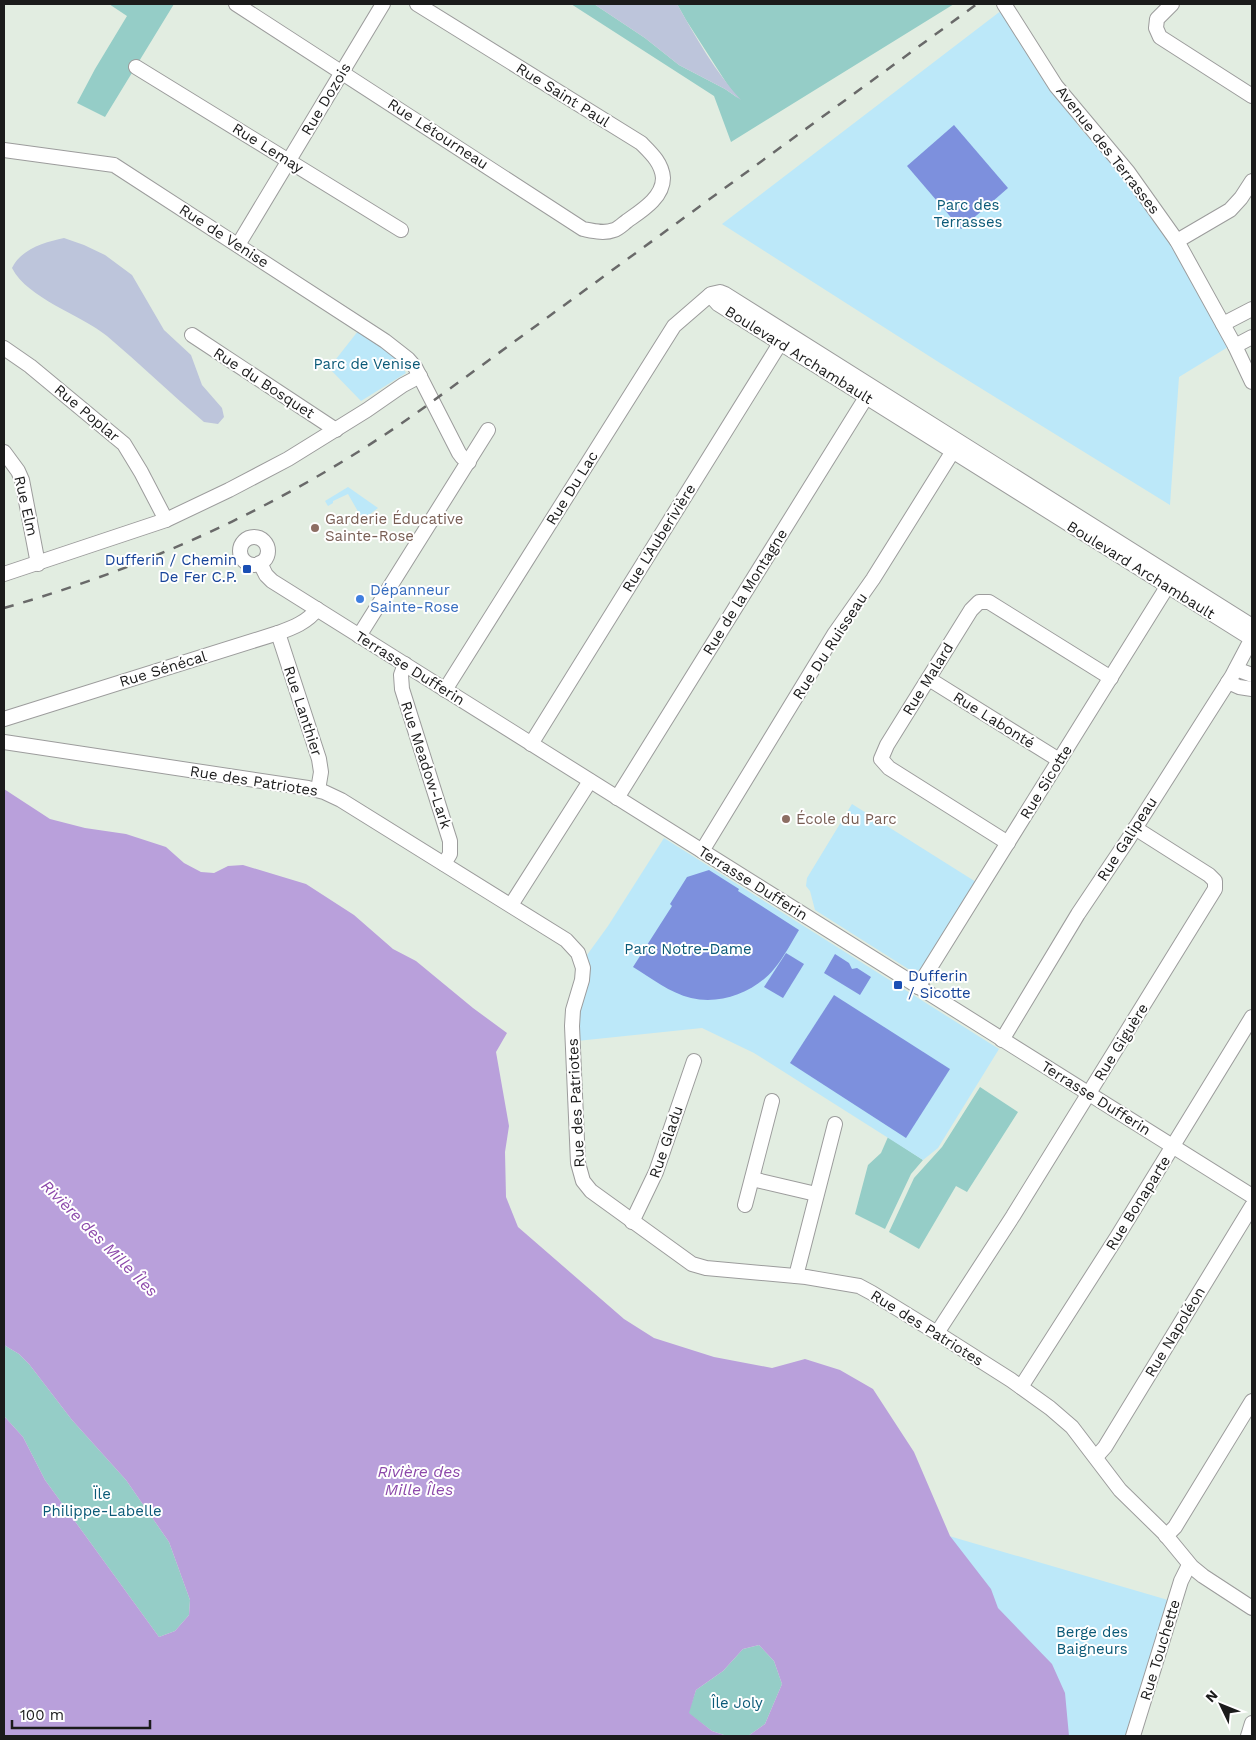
<svg xmlns="http://www.w3.org/2000/svg" width="1256" height="1740" font-family="'Work Sans',sans-serif">
  <style>
    .forest { fill: #95cdc7 }
    .wetland { fill: #bdc5db }
    .park { fill: #bce8f9 }
    .pitch { fill: #7d90dd }
    .water { fill: #b9a0db }
    .lines { fill: none; stroke-linecap: round; stroke-linejoin: round }
    .minor-casing { stroke: #9c9c9c; stroke-width: 16 }
    .minor { stroke: #fff; stroke-width: 14 }
    .rail { stroke: #696969; stroke-width: 2.5; stroke-dasharray: 10 10; stroke-linecap: butt }
    .education-dot { fill: #8d6e63; stroke: #fff; stroke-width: 2 }
    .transit-dot { fill: #1a4fb4; stroke: #fff; stroke-width: 2 }
    .shop-dot { fill: #3f7fe0; stroke: #fff; stroke-width: 2 }
    .labels { text-anchor: middle; stroke-width: 4; stroke-linejoin: round; paint-order: stroke }
    .street-label { font-size: 15px; fill: #1b1b1b; stroke: #fff }
    .park-label { font-size: 15px; fill: #0b5a78; stroke: #fff }
    .education-label { font-size: 15px; fill: #785e54; stroke: #fff; text-anchor: start }
    .transit-label { font-size: 15px; fill: #164399; stroke: #fff; text-anchor: end }
    .shop-label { font-size: 15px; fill: #366cbe; stroke: #fff; text-anchor: start }
    .water-label { font-size: 16px; font-style: italic; fill: #8c48aa; stroke: #fff }
  </style>
  <rect width="100%" height="100%" fill="#e2ede1"/>
  <g class="forest">
    <path d="M 109,4 L 174,4 L 105,117 L 77,103 L 95,69 L 127,16 Z"/>
    <path d="M 571,4 L 594,4 L 645,38 L 679,65 L 725,89 L 738,98 L 729,87 L 686,20 L 677,4 L 954,4 L 731,142 L 714,96 Z"/>
    <path d="M 980,1087 L 1018,1112 L 967,1192 L 956,1186 L 919,1249 L 889,1232 L 914,1178 L 942,1147 Z"/>
    <path d="M 888,1137 L 923,1160 L 911,1174 L 885,1229 L 855,1214 L 868,1165 L 881,1153 Z"/>
    <path d="M 4,1345 L 19,1354 L 29,1364 L 72,1420 L 126,1480 L 169,1542 L 190,1600 L 189,1615 L 175,1631 L 159,1637 L 45,1480 L 23,1437 L 4,1416 Z"/>
    <path d="M 759,1645 L 774,1661 L 782,1684 L 765,1724 L 748,1736 L 727,1736 L 712,1731 L 688,1713 L 696,1690 L 723,1671 L 743,1649 Z"/>
  </g>
  <g class="wetland">
    <path d="M 594,4 L 677,4 C 695,36 716,73 741,100 L 725,89 L 679,65 L 645,38 Z"/>
    <path d="M 64,238 L 84,245 L 105,255 L 132,275 L 164,330 L 191,355 L 202,385 L 222,408 L 224,417 L 218,424 L 204,422 C 171,394 140,364 107,336 C 80,314 28,299 12,268 C 21,249 45,242 64,238 Z"/>
  </g>
  <g class="park">
    <path d="M 1002,10 L 1065,107 L 1080,128 L 1116,167 L 1149,212 L 1178,256 L 1228,347 L 1179,377 L 1170,505 L 940,363 L 722,224 Z"/>
    <path d="M 362,326 L 385,341 L 406,373 L 361,401 L 329,368 Z"/>
    <path d="M 348,487 L 378,508 L 361,521 L 358,517 L 360,515 L 348,494 L 333,501 L 333,503 L 328,506 L 325,501 Z"/>
    <path d="M 852,804 L 976,882 L 923,966 L 918,971 L 913,972 L 815,910 L 810,891 L 806,886 L 807,878 Z"/>
    <path d="M 664,838 L 999,1049 L 938,1148 L 923,1160 L 754,1053 L 702,1028 L 577,1041 L 577,1025 L 588,963 L 587,955 L 608,926 Z"/>
    <path d="M 949,1536 L 1168,1600 L 1126,1736 L 1064,1736 L 973,1594 Z"/>
  </g>
  <g class="pitch">
    <path d="M 954,125 L 1008,188 L 961,229 L 907,166 Z"/>
    <path d="M 709,870 L 739,889 L 738,891 L 799,930 C 791,943 784,957 774,969 C 755,992 721,1005 691,998 C 670,993 651,978 633,967 L 672,906 L 670,904 L 687,877 Z"/>
    <path d="M 786,953 L 804,964 L 783,998 L 764,987 Z"/>
    <path d="M 835,954 L 849,963 L 852,969 L 857,968 L 871,977 L 860,995 L 824,973 Z"/>
    <path d="M 834,995 L 950,1069 L 906,1138 L 790,1063 Z"/>
  </g>
  <path class="water" d="M 4,789 L 50,819 L 85,828 L 126,834 L 166,847 L 184,863 L 201,872 L 214,873 L 228,866 L 243,865 L 306,884 L 354,915 L 393,949 L 416,961 L 473,1008 L 507,1033 L 496,1052 L 509,1126 L 505,1152 L 506,1197 L 518,1227 L 624,1319 L 654,1338 L 714,1357 L 772,1368 L 805,1359 L 840,1370 L 873,1389 L 914,1452 L 950,1536 L 991,1589 L 998,1608 L 1052,1664 L 1065,1693 L 1069,1736 L 748,1736 L 765,1724 L 782,1684 L 774,1661 L 759,1645 L 743,1649 L 723,1671 L 696,1690 L 689,1713 L 712,1731 L 727,1736 L 4,1736 L 4,1416 L 23,1437 L 45,1480 L 159,1637 L 175,1631 L 189,1615 L 190,1600 L 169,1542 L 126,1480 L 72,1420 L 29,1364 L 19,1354 L 4,1345 Z"/>
  <g class="lines">
    <defs>
      <g id="minor">
        <path d="M 236,4 L 583,229 C 593,231 604,234 614,230 C 618,229 623,224 627,221 C 641,211 663,198 663,178 C 662,163 651,153 641,143 L 417,4"/>
        <path d="M 1004,4 L 1056,86 L 1128,172 L 1177,241 L 1235,346 L 1252,382"/>
        <path d="M 1172,4 L 1157,19 L 1156,28 L 1160,37 L 1252,96"/>
        <path d="M 136,67 L 401,230"/>
        <path d="M 4,150 L 114,165 L 385,341 L 408,359 L 415,367 L 459,453 L 462,457 L 469,462"/>
        <path d="M 1177,241 L 1230,210 L 1241,198 L 1252,181"/>
        <path d="M 238,245 L 383,4"/>
        <path d="M 710,295 L 718,304 L 780,343 L 1252,639"/>
        <path d="M 1223,324 L 1252,309"/>
        <path d="M 192,335 L 336,430"/>
        <path d="M 1235,346 L 1252,337"/>
        <path d="M 4,348 L 30,366 L 124,444 L 141,472 L 166,520"/>
        <path d="M 4,452 L 18,471 L 22,480 L 38,564"/>
        <circle cx="254" cy="551" r="14"/>
        <path d="M 260,563 L 266,575 L 272,581 L 1252,1196"/>
        <path d="M 4,574 L 166,520 L 229,490 L 288,459 L 367,410 L 403,385 L 420,376"/>
        <path d="M 278,633 L 319,759 L 321,772 L 318,790"/>
        <path d="M 359,636 L 488,430"/>
        <path d="M 405,664 L 401,675 L 402,689 L 450,841 L 450,854 L 444,864"/>
        <path d="M 1236,669 L 1252,675"/>
        <path d="M 929,679 L 1059,760"/>
        <path d="M 1228,682 L 1239,687 L 1252,689"/>
        <path d="M 445,690 L 674,326 L 711,294 L 720,292 L 725,294 L 1252,626"/>
        <path d="M 4,719 L 278,633 C 292,628 308,622 317,609"/>
        <path d="M 4,742 L 308,788 L 324,792 L 341,800 L 566,940 L 578,953 L 583,968 L 582,980 L 573,1010 L 572,1026 L 578,1163 L 583,1181 L 591,1191 L 692,1264 L 706,1268 L 806,1277 L 859,1286 L 872,1293 L 937,1333 L 1011,1380 L 1050,1408 L 1072,1427 L 1120,1490 L 1164,1533 L 1192,1567 L 1203,1576 L 1252,1608"/>
        <path d="M 531,744 L 784,337"/>
        <path d="M 617,798 L 870,391"/>
        <path d="M 1008,843 L 889,768 L 881,759 L 887,745 L 971,610 L 979,602 L 989,602 L 1111,678"/>
        <path d="M 702,851 L 835,633 L 873,579 L 958,443"/>
        <path d="M 511,905 L 590,781"/>
        <path d="M 918,987 L 1172,579"/>
        <path d="M 1002,1040 L 1078,914 L 1129,838 L 1232,676 L 1252,638"/>
        <path d="M 752,1179 L 816,1194"/>
        <path d="M 745,1205 L 772,1101"/>
        <path d="M 632,1222 L 656,1172 L 694,1061"/>
        <path d="M 796,1276 L 835,1124"/>
        <path d="M 937,1333 L 1013,1216 L 1215,889 L 1215,881 L 1209,875 L 1135,828"/>
        <path d="M 1021,1387 L 1117,1237 L 1252,1017"/>
        <path d="M 1096,1457 L 1105,1447 L 1252,1206"/>
        <path d="M 1166,1536 L 1175,1527 L 1252,1401"/>
        <path d="M 1133,1736 L 1181,1581 L 1189,1565"/>
        <path d="M 1248,1736 L 1252,1723"/>
      </g>
    </defs>
    <use href="#minor" class="minor-casing"/>
    <use href="#minor" class="minor"/>
    <path class="rail" d="M 4,608 C 154,565 295,500 422,409 L 977,4"/>
  </g>
  <g class="education-dot">
    <circle cx="315" cy="528" r="5"/>
    <circle cx="786" cy="819" r="5"/>
  </g>
  <g class="transit-dot">
    <rect x="242" y="564" width="10" height="10" rx="2.5"/>
    <rect x="893" y="980" width="10" height="10" rx="2.5"/>
  </g>
  <circle class="shop-dot" cx="360" cy="599" r="5"/>
  <g class="labels">
    <g class="street-label">
      <text transform="translate(563 95) rotate(32)" y="5">Rue Saint Paul</text>
      <text transform="translate(326 99) rotate(-59)" y="5">Rue Dozois</text>
      <text transform="translate(438 134) rotate(33)" y="5">Rue Létourneau</text>
      <text transform="translate(268 148) rotate(32)" y="5">Rue Lemay</text>
      <text transform="translate(1108 150) rotate(52)" y="5">Avenue des Terrasses</text>
      <text transform="translate(224 236) rotate(33)" y="5">Rue de Venise</text>
      <text transform="translate(799 355) rotate(32)" y="5">Boulevard Archambault</text>
      <text transform="translate(264 383) rotate(33)" y="5">Rue du Bosquet</text>
      <text transform="translate(87 413) rotate(40)" y="5">Rue Poplar</text>
      <text transform="translate(572 488) rotate(-58)" y="5">Rue Du Lac</text>
      <text transform="translate(26 506) rotate(77)" y="5">Rue Elm</text>
      <text transform="translate(659 538) rotate(-58)" y="5">Rue L'Auberivière</text>
      <text transform="translate(1141 570) rotate(32)" y="5">Boulevard Archambault</text>
      <text transform="translate(745 592) rotate(-58)" y="5">Rue de la Montagne</text>
      <text transform="translate(830 646) rotate(-57)" y="5">Rue Du Ruisseau</text>
      <text transform="translate(410 668) rotate(32)" y="5">Terrasse Dufferin</text>
      <text transform="translate(163 669) rotate(-17)" y="5">Rue Sénécal</text>
      <text transform="translate(928 679) rotate(-58)" y="5">Rue Malard</text>
      <text transform="translate(303 711) rotate(72)" y="5">Rue Lanthier</text>
      <text transform="translate(994 720) rotate(32)" y="5">Rue Labonté</text>
      <text transform="translate(426 765) rotate(72)" y="5">Rue Meadow-Lark</text>
      <text transform="translate(254 781) rotate(9)" y="5">Rue des Patriotes</text>
      <text transform="translate(1046 782) rotate(-58)" y="5">Rue Sicotte</text>
      <text transform="translate(1127 839) rotate(-57)" y="5">Rue Galipeau</text>
      <text transform="translate(753 883) rotate(32)" y="5">Terrasse Dufferin</text>
      <text transform="translate(1121 1042) rotate(-58)" y="5">Rue Giguère</text>
      <text transform="translate(1096 1098) rotate(32)" y="5">Terrasse Dufferin</text>
      <text transform="translate(576 1103) rotate(-93)" y="5">Rue des Patriotes</text>
      <text transform="translate(666 1142) rotate(-71)" y="5">Rue Gladu</text>
      <text transform="translate(1138 1203) rotate(-58)" y="5">Rue Bonaparte</text>
      <text transform="translate(927 1328) rotate(32)" y="5">Rue des Patriotes</text>
      <text transform="translate(1175 1332) rotate(-59)" y="5">Rue Napoléon</text>
      <text transform="translate(1160 1650) rotate(-73)" y="5">Rue Touchette</text>
    </g>
    <g class="park-label">
      <text x="968" y="210">Parc des<tspan x="968" dy="17">Terrasses</tspan></text>
      <text x="367" y="369">Parc de Venise</text>
      <text x="688" y="954">Parc Notre-Dame</text>
      <text x="102" y="1499">Ïle<tspan x="102" dy="17">Philippe-Labelle</tspan></text>
      <text x="1092" y="1637">Berge des<tspan x="1092" dy="17">Baigneurs</tspan></text>
      <text x="737" y="1708">Île Joly</text>
    </g>
    <g class="education-label">
      <text x="325" y="524">Garderie Éducative<tspan x="325" dy="17">Sainte-Rose</tspan></text>
      <text x="796" y="824">École du Parc</text>
    </g>
    <g class="transit-label">
      <text x="237" y="565">Dufferin / Chemin<tspan x="237" dy="17">De Fer C.P.</tspan></text>
      <text x="908" y="981" text-anchor="start">Dufferin<tspan x="908" dy="17">/ Sicotte</tspan></text>
    </g>
    <g class="shop-label">
      <text x="370" y="595">Dépanneur<tspan x="370" dy="17">Sainte-Rose</tspan></text>
    </g>
    <g class="water-label">
      <text transform="translate(100 1238) rotate(45)" y="6">Rivière des Mille Îles</text>
      <text x="419" y="1477">Rivière des<tspan x="419" dy="18">Mille Îles</tspan></text>
    </g>
  </g>
  <rect width="1256" height="1740" fill="none" stroke="#1b1b1b" stroke-width="10"/>
  <g transform="translate(1221 1705) rotate(313)" stroke="#ffffff" stroke-width="4" paint-order="stroke">
  <path d="M0-4L9 19L0 12L-9 19Z" fill="#1b1b1b"/>
  <text y="-8" font-size="14" font-weight="bold" text-anchor="middle" fill="#1b1b1b">N</text>
  </g>
  <path d="M12 1720v8h138v-8" fill="none" stroke="#1b1b1b" stroke-width="2.5"/>
  <text x="20" y="1720" font-size="15" fill="#1b1b1b" stroke="#ffffff" stroke-width="4" paint-order="stroke">100 m</text>
</svg>
